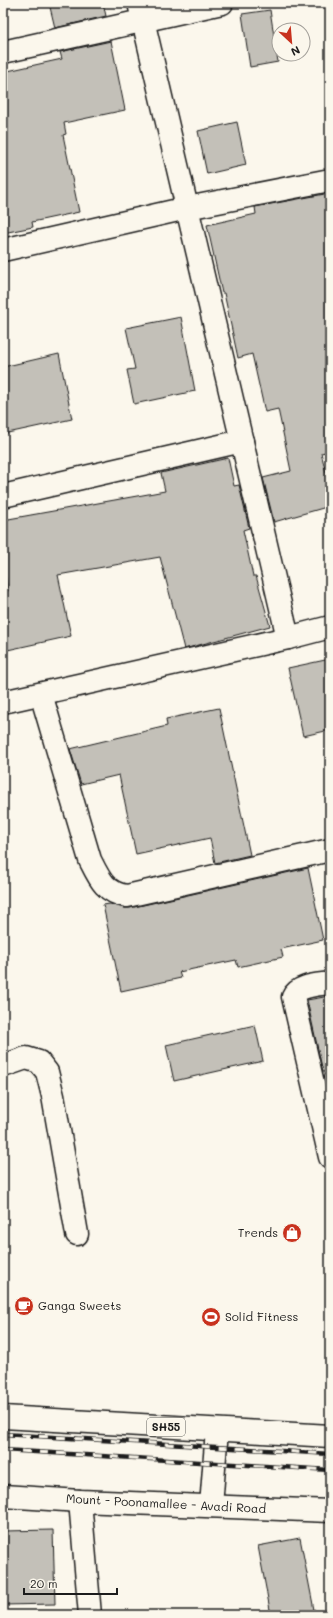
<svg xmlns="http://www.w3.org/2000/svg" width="333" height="1618" font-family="Mali,sans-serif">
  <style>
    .building { fill: #c3c0b8; stroke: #1c1c1c }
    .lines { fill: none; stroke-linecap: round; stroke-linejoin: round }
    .street-casing { stroke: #1c1c1c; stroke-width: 25 }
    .secondary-casing { stroke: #1c1c1c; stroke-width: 25 }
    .primary-casing { stroke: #1c1c1c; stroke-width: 25 }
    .street { stroke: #fbf7ec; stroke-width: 22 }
    .secondary { stroke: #fbf7ec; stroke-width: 22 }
    .primary { stroke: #fbf7ec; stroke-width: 22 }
    .rail-casing { stroke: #1c1c1c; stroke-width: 4.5 }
    .rail { stroke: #fbf7ec; stroke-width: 3; stroke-dasharray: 9; stroke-linecap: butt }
    .labels { text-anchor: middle; stroke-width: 4; stroke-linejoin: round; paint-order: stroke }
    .shield { fill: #fbf7ec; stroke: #5f5e5a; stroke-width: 1 }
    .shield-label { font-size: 11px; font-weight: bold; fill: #1c1c1c }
    .poi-label { font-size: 12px; fill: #1c1c1c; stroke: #fbf7ec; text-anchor: start }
    .street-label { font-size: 12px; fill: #1c1c1c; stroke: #fbf7ec }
  </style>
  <rect width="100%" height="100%" fill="#fbf7ec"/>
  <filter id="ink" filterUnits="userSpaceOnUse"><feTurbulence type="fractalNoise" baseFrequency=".025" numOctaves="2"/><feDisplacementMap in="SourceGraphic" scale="8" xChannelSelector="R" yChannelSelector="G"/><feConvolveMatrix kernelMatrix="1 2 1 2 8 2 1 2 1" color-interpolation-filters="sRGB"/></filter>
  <g filter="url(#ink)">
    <g class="building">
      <path d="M 49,3 L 103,3 L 106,16 L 55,28 Z"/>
      <path d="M 270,10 L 278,62 L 250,67 L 242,14 Z"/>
      <path d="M 111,41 L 125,110 L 64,123 L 66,134 L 63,135 L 79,212 L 32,222 L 33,227 L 3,233 L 3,72 L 62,59 L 60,52 Z"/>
      <path d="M 237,122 L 246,165 L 207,174 L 198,131 Z"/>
      <path d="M 330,193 L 330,451 L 321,453 L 330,488 L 330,506 L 274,522 L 263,478 L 291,471 L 278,409 L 265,412 L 252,354 L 238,358 L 224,293 L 222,293 L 207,225 L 256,214 L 255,207 Z"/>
      <path d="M 181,317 L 195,391 L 134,404 L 127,370 L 135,369 L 126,328 Z"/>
      <path d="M 59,354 L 72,419 L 3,434 L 3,367 Z"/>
      <path d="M 228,458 L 234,486 L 239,485 L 249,528 L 243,530 L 253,576 L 256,576 L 270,626 L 184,649 L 160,557 L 58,575 L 71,636 L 3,651 L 3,593 L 8,591 L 3,561 L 3,520 L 165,491 L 161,473 Z"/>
      <path d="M 330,659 L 330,730 L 303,736 L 288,668 Z"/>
      <path d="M 219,708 L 250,855 L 215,863 L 210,838 L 136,854 L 119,775 L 81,784 L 70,749 L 167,726 L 166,719 Z"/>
      <path d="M 308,868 L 323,940 L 281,949 L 283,957 L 238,967 L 236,960 L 179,972 L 181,978 L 121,991 L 103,905 L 110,904 L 124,908 L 130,908 Z"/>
      <path d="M 330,996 L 330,1072 L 323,1072 L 307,1000 Z"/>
      <path d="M 255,1025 L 263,1061 L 174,1081 L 166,1045 Z"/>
      <path d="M 53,1530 L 55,1604 L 3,1605 L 3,1531 Z"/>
      <path d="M 300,1538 L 315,1615 L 271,1615 L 258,1546 Z"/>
    </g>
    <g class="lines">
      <defs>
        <g id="street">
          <path d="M 139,3 L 288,638"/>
          <path d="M 3,52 L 222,3"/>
          <path d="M 3,250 L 187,208 L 330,180"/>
          <path d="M 3,496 L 242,441"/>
          <path d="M 41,694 L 90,860 C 99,878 105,893 127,896 L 330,850"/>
          <path d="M 3,702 L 288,638 L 330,627"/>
          <path d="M 330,983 C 318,985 298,985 293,997 L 330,1157"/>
          <path d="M 3,1066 L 26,1058 L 39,1062 L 47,1072 L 53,1096 L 77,1234"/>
        </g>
        <path id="secondary" d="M 80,1501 L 90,1615"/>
        <g id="primary">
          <path d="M 3,1417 L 330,1436"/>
          <path d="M 3,1496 L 80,1501 L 330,1511"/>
          <path d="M 211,1506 L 217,1430"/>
        </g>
      </defs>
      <use href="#street" class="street-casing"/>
      <use href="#secondary" class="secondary-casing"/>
      <use href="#primary" class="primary-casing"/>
      <use href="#street" class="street"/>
      <use href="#secondary" class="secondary"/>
      <use href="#primary" class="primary"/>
      <defs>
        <g id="rail">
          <path d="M 3,1434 L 330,1454"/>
          <path d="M 3,1450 L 330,1470"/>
        </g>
      </defs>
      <use href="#rail" class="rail-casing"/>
      <use href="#rail" class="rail"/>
    </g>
  </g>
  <defs>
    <symbol id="shop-disc" viewBox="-11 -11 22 22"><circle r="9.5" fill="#c8321e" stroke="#fbf7ec"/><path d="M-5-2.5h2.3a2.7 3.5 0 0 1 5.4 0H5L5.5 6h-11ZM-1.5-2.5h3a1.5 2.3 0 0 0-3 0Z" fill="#fff"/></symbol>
    <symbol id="cafe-disc" viewBox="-11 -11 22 22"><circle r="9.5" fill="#c8321e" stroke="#fbf7ec"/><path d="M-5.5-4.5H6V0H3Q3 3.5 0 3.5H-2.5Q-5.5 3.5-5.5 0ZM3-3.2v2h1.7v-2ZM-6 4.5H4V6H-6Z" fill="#fff"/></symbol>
    <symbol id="stadium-disc" viewBox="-11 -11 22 22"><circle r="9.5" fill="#c8321e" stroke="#fbf7ec"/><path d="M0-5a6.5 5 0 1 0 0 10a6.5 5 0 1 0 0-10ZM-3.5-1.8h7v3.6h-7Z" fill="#fff"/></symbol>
  </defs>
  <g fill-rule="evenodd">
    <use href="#shop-disc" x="281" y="1222" width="22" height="22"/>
    <use href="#cafe-disc" x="13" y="1295" width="22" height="22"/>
    <use href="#stadium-disc" x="200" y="1306" width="22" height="22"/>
  </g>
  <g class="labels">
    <rect class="shield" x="147" y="1418" width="38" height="18" rx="3"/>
    <g class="shield-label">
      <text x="166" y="1431">SH55</text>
    </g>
    <g class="poi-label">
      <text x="278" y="1237" text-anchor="end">Trends</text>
      <text x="38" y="1310">Ganga Sweets</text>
      <text x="225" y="1321">Solid Fitness</text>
    </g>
    <g class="street-label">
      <text transform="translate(166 1504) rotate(3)" y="4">Mount - Poonamallee - Avadi Road</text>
    </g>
  </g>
  <rect width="333" height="1618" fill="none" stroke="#fbf7ec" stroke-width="16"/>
  <rect x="8" y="8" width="317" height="1602" fill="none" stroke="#1c1c1c" stroke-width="1.5" filter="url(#ink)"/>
  <g transform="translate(291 42) rotate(154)"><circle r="19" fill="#fbf7ec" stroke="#a29f99"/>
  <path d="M0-3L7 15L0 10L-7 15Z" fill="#c8321e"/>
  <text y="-6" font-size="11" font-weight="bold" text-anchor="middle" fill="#1c1c1c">N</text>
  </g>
  <path d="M24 1588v6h93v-6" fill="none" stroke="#1c1c1c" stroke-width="2"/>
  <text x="30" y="1588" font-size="12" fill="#1c1c1c" stroke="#fbf7ec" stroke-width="3" paint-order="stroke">20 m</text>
</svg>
